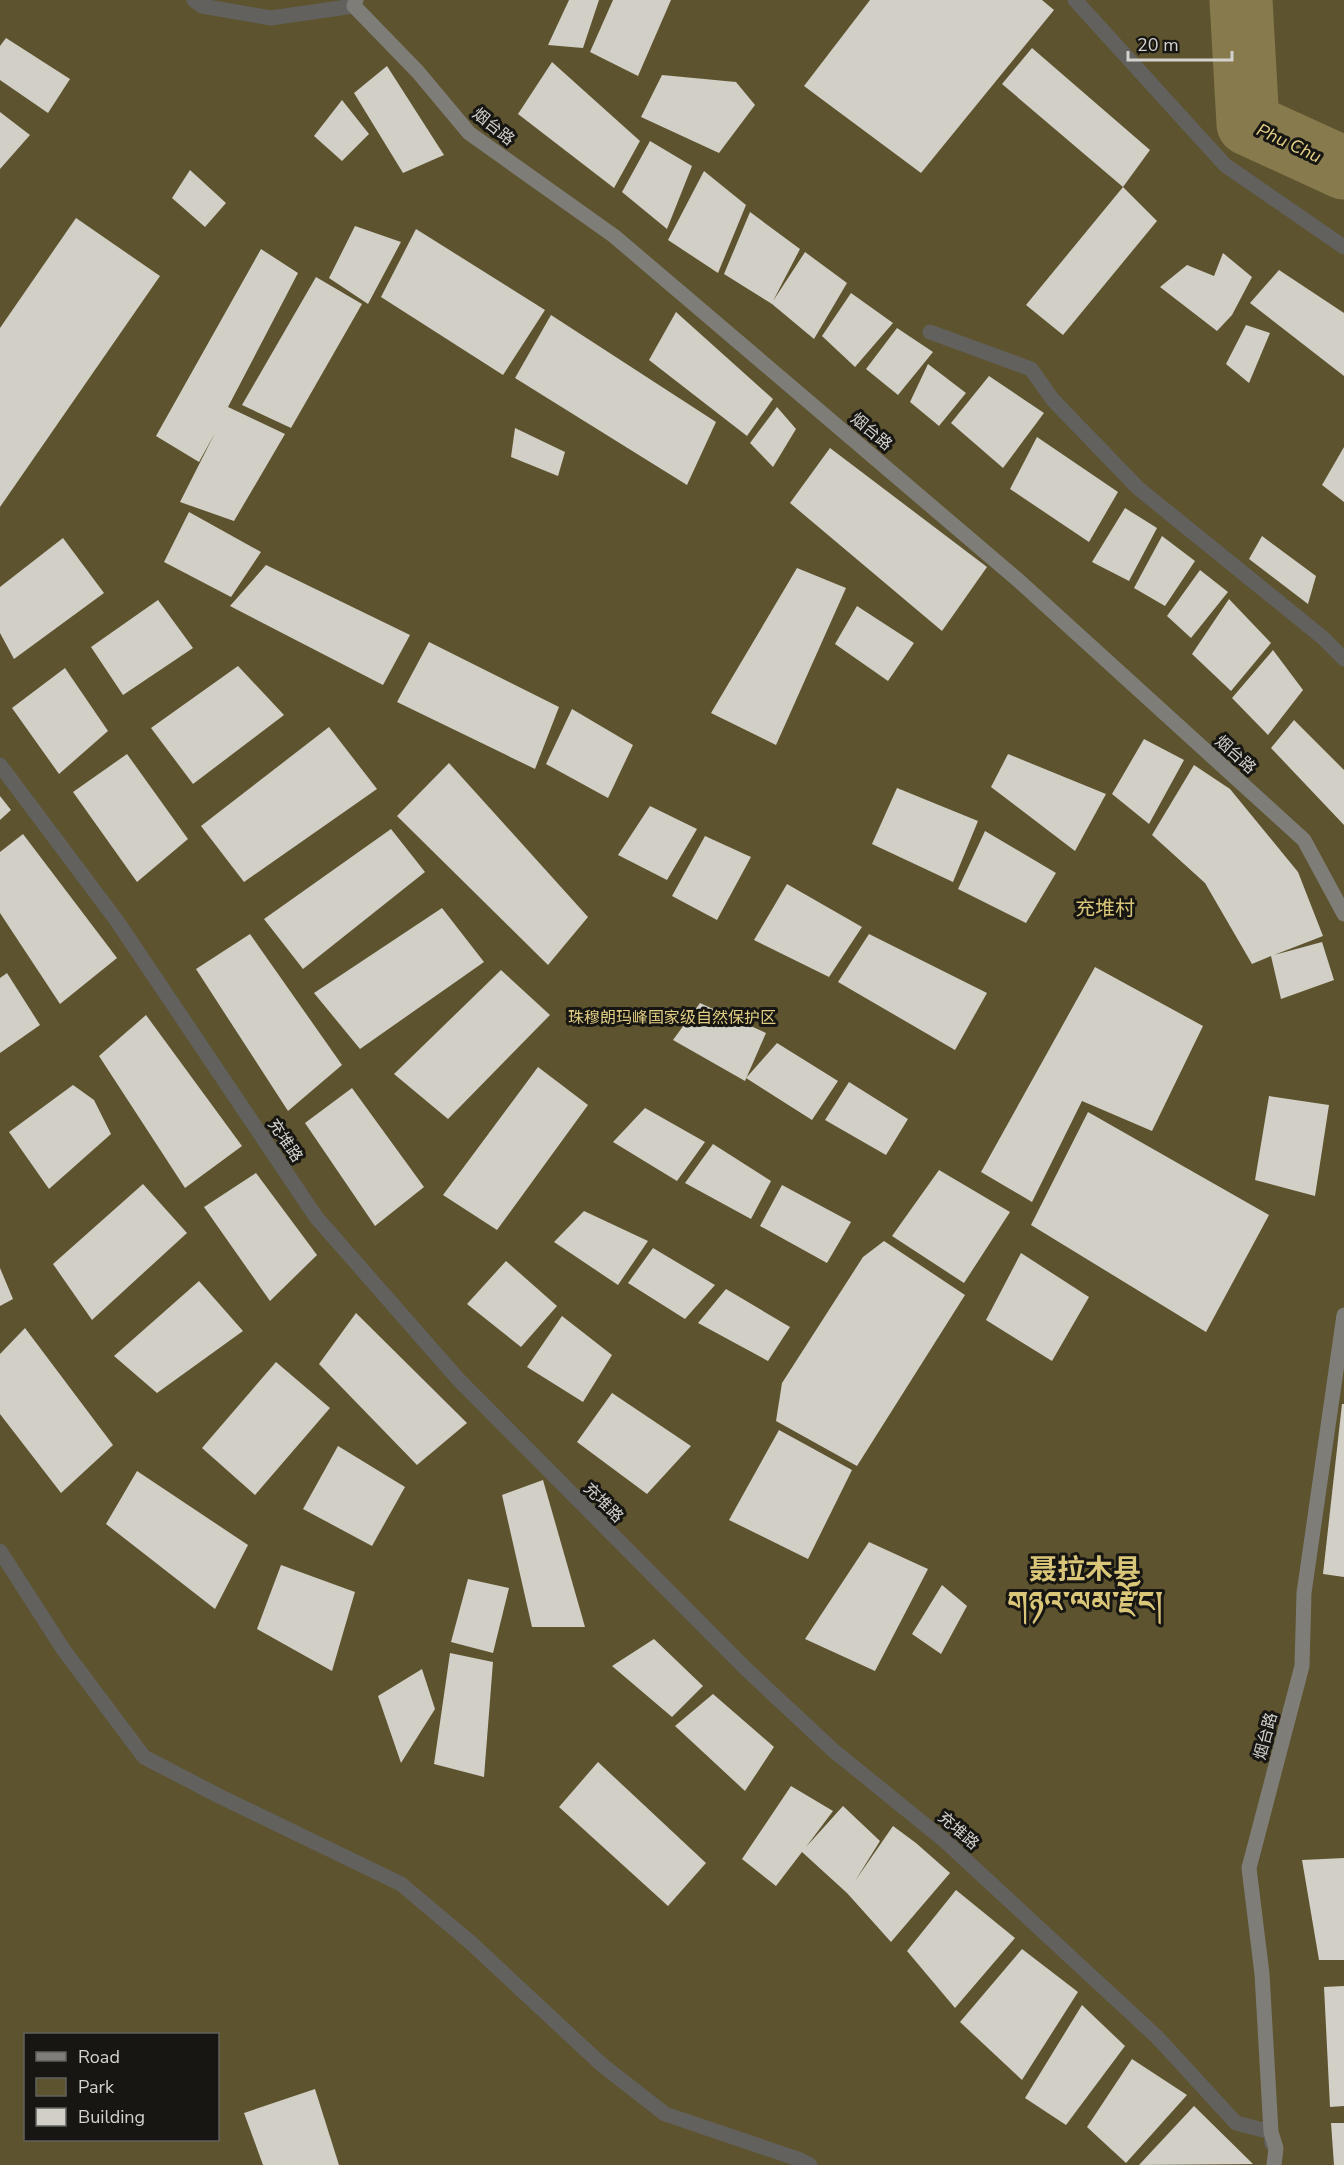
<svg xmlns="http://www.w3.org/2000/svg" width="1344" height="2165" font-family="'Nunito Sans','Noto Sans SC','Noto Serif Tibetan',sans-serif">
  <style>
    .green { fill: #5d532e; fill-rule: evenodd }
    .lines { fill: none; stroke-linecap: round; stroke-linejoin: round }
    .river { stroke: #877a4d; stroke-width: 63 }
    .building { fill: #d1cfc6 }
    .lane { stroke: #62615d; stroke-width: 15 }
    .street { stroke: #62615d; stroke-width: 15 }
    .secondary { stroke: #7e7d77; stroke-width: 15 }
    .labels { text-anchor: middle; stroke-width: 6; stroke-linejoin: round; paint-order: stroke }
    .street-label { font-size: 16px; fill: #d3d2ce; stroke: #171613 }
    .park-label { font-size: 16px; fill: #e1ce84; stroke: #171613 }
    .water-label { font-size: 18px; font-style: italic; fill: #e4d087; stroke: #171613 }
    .quarter-label { font-size: 20px; fill: #dac679; stroke: #171613 }
    .town-label { font-size: 28px; font-weight: bold; fill: #dac679; stroke: #171613 }
  </style>
  <rect width="100%" height="100%" fill="#302e27"/>
  <path class="green" d="M 0,0 L 1344,0 L 1344,2165 L 0,2165 ZM 26,2034 L 218,2034 L 218,2140 L 26,2140 Z"/>
  <g class="lines">
    <path class="river" d="M 1241,0 L 1248,124 L 1344,168"/>
  </g>
  <g class="building">
    <path d="M 569,0 L 599,0 L 583,48 L 548,45 Z"/>
    <path d="M 613,0 L 671,0 L 638,76 L 590,52 Z"/>
    <path d="M 870,0 L 1042,0 L 1054,10 L 921,173 L 804,86 Z"/>
    <path d="M 6,38 L 70,79 L 48,113 L 0,80 L 0,46 Z"/>
    <path d="M 1032,48 L 1150,150 L 1123,187 L 1002,84 Z"/>
    <path d="M 552,62 L 640,141 L 614,188 L 518,114 Z"/>
    <path d="M 387,66 L 444,155 L 403,173 L 354,93 Z"/>
    <path d="M 662,75 L 736,82 L 755,105 L 719,153 L 641,117 Z"/>
    <path d="M 342,100 L 369,134 L 342,161 L 314,136 Z"/>
    <path d="M 0,112 L 30,135 L 0,169 Z"/>
    <path d="M 650,141 L 692,166 L 667,229 L 622,192 Z"/>
    <path d="M 190,170 L 226,203 L 205,227 L 172,198 Z"/>
    <path d="M 704,171 L 746,205 L 718,273 L 668,240 Z"/>
    <path d="M 1123,187 L 1157,221 L 1063,335 L 1026,305 Z"/>
    <path d="M 750,212 L 800,249 L 773,301 L 805,252 L 847,283 L 814,339 L 772,304 L 724,274 Z"/>
    <path d="M 76,218 L 160,276 L 0,507 L 0,328 Z"/>
    <path d="M 355,226 L 401,242 L 368,304 L 329,278 Z"/>
    <path d="M 416,229 L 545,310 L 503,375 L 381,297 Z"/>
    <path d="M 261,249 L 298,273 L 228,407 L 285,434 L 234,521 L 180,502 L 215,433 L 199,462 L 156,436 Z"/>
    <path d="M 1223,253 L 1252,277 L 1232,315 L 1217,331 L 1160,287 L 1187,265 L 1214,276 Z"/>
    <path d="M 1279,270 L 1344,313 L 1344,376 L 1250,303 Z"/>
    <path d="M 316,277 L 362,304 L 291,428 L 242,405 Z"/>
    <path d="M 851,293 L 893,323 L 855,367 L 822,336 Z"/>
    <path d="M 676,312 L 773,399 L 747,436 L 649,360 Z"/>
    <path d="M 551,315 L 716,422 L 687,485 L 515,378 Z"/>
    <path d="M 1246,325 L 1270,333 L 1249,383 L 1226,364 Z"/>
    <path d="M 897,328 L 933,352 L 898,395 L 866,369 Z"/>
    <path d="M 928,364 L 966,393 L 939,426 L 910,402 Z"/>
    <path d="M 989,376 L 1044,413 L 1003,468 L 951,423 Z"/>
    <path d="M 777,407 L 796,429 L 773,467 L 750,443 Z"/>
    <path d="M 515,428 L 565,452 L 558,476 L 511,457 Z"/>
    <path d="M 1037,437 L 1118,492 L 1089,542 L 1010,489 Z"/>
    <path d="M 1344,447 L 1344,502 L 1322,485 Z"/>
    <path d="M 830,448 L 987,567 L 942,631 L 790,503 Z"/>
    <path d="M 1125,508 L 1157,528 L 1129,581 L 1092,562 Z"/>
    <path d="M 189,512 L 261,552 L 231,597 L 164,562 Z"/>
    <path d="M 1162,536 L 1195,561 L 1165,606 L 1134,588 Z"/>
    <path d="M 1262,536 L 1316,576 L 1308,604 L 1249,559 Z"/>
    <path d="M 63,538 L 104,593 L 14,659 L 0,633 L 0,587 Z"/>
    <path d="M 266,565 L 410,635 L 383,685 L 230,606 Z"/>
    <path d="M 797,568 L 846,588 L 776,745 L 711,713 Z"/>
    <path d="M 1200,570 L 1228,592 L 1191,638 L 1167,616 Z"/>
    <path d="M 1229,599 L 1271,643 L 1231,691 L 1192,654 Z"/>
    <path d="M 158,600 L 193,648 L 123,695 L 91,647 Z"/>
    <path d="M 857,606 L 914,643 L 888,681 L 835,644 Z"/>
    <path d="M 429,642 L 559,707 L 535,769 L 397,702 Z"/>
    <path d="M 1273,650 L 1303,690 L 1268,735 L 1232,698 Z"/>
    <path d="M 238,666 L 284,715 L 193,784 L 151,728 Z"/>
    <path d="M 65,668 L 108,731 L 59,774 L 12,708 Z"/>
    <path d="M 572,709 L 633,745 L 608,798 L 546,764 Z"/>
    <path d="M 1294,720 L 1344,770 L 1344,825 L 1271,748 Z"/>
    <path d="M 329,727 L 377,789 L 244,882 L 201,826 Z"/>
    <path d="M 1144,739 L 1184,760 L 1149,824 L 1112,794 Z"/>
    <path d="M 127,754 L 188,839 L 137,882 L 73,792 Z"/>
    <path d="M 1008,754 L 1106,794 L 1075,851 L 991,787 Z"/>
    <path d="M 449,763 L 588,917 L 548,965 L 397,816 Z"/>
    <path d="M 1194,765 L 1230,789 L 1298,872 L 1323,936 L 1274,955 L 1322,942 L 1334,980 L 1281,999 L 1271,956 L 1252,964 L 1205,883 L 1152,835 Z"/>
    <path d="M 897,788 L 978,821 L 953,882 L 872,844 Z"/>
    <path d="M 0,796 L 11,810 L 0,820 Z"/>
    <path d="M 650,806 L 697,829 L 667,880 L 618,855 Z"/>
    <path d="M 391,829 L 425,872 L 303,969 L 264,919 Z"/>
    <path d="M 985,831 L 1056,873 L 1026,923 L 958,889 Z"/>
    <path d="M 23,834 L 117,958 L 60,1004 L 0,913 L 0,852 Z"/>
    <path d="M 705,836 L 751,857 L 717,920 L 672,896 Z"/>
    <path d="M 787,884 L 862,927 L 829,977 L 754,940 Z"/>
    <path d="M 442,908 L 484,962 L 360,1049 L 314,993 Z"/>
    <path d="M 250,934 L 342,1065 L 288,1111 L 196,969 Z"/>
    <path d="M 869,934 L 987,993 L 955,1050 L 838,982 Z"/>
    <path d="M 1095,967 L 1203,1026 L 1152,1131 L 1082,1101 L 1032,1202 L 981,1172 Z"/>
    <path d="M 501,970 L 550,1015 L 448,1119 L 394,1074 Z"/>
    <path d="M 7,973 L 40,1025 L 0,1053 L 0,978 Z"/>
    <path d="M 700,1003 L 766,1033 L 745,1081 L 673,1040 Z"/>
    <path d="M 146,1015 L 242,1146 L 185,1188 L 99,1056 Z"/>
    <path d="M 777,1043 L 838,1081 L 812,1120 L 746,1078 Z"/>
    <path d="M 538,1067 L 588,1105 L 497,1230 L 443,1195 Z"/>
    <path d="M 849,1082 L 908,1119 L 886,1155 L 825,1120 Z"/>
    <path d="M 73,1085 L 94,1100 L 111,1134 L 49,1189 L 9,1132 Z"/>
    <path d="M 352,1088 L 424,1187 L 375,1226 L 305,1123 Z"/>
    <path d="M 1269,1096 L 1329,1105 L 1315,1196 L 1255,1180 Z"/>
    <path d="M 645,1108 L 705,1142 L 677,1181 L 613,1142 Z"/>
    <path d="M 1088,1112 L 1269,1215 L 1206,1332 L 1031,1225 Z"/>
    <path d="M 713,1144 L 771,1181 L 751,1219 L 685,1183 Z"/>
    <path d="M 939,1170 L 1010,1212 L 964,1283 L 892,1236 Z"/>
    <path d="M 256,1173 L 317,1255 L 270,1301 L 204,1207 Z"/>
    <path d="M 143,1184 L 187,1233 L 92,1320 L 53,1264 Z"/>
    <path d="M 782,1185 L 851,1222 L 827,1263 L 760,1226 Z"/>
    <path d="M 584,1211 L 648,1241 L 618,1285 L 554,1242 Z"/>
    <path d="M 884,1241 L 965,1295 L 857,1466 L 776,1421 L 782,1383 L 863,1257 Z"/>
    <path d="M 653,1248 L 715,1285 L 685,1319 L 628,1283 Z"/>
    <path d="M 1021,1253 L 1089,1297 L 1052,1361 L 986,1320 Z"/>
    <path d="M 506,1261 L 557,1306 L 521,1347 L 467,1304 Z"/>
    <path d="M 0,1268 L 13,1299 L 0,1306 Z"/>
    <path d="M 199,1281 L 243,1331 L 157,1393 L 114,1356 Z"/>
    <path d="M 726,1289 L 790,1327 L 768,1361 L 698,1323 Z"/>
    <path d="M 356,1313 L 467,1423 L 417,1465 L 319,1364 Z"/>
    <path d="M 562,1316 L 612,1355 L 583,1402 L 527,1367 Z"/>
    <path d="M 25,1328 L 113,1445 L 61,1493 L 0,1414 L 0,1354 Z"/>
    <path d="M 276,1362 L 330,1408 L 255,1495 L 202,1448 Z"/>
    <path d="M 612,1393 L 691,1446 L 647,1494 L 577,1442 Z"/>
    <path d="M 1342,1404 L 1344,1404 L 1344,1577 L 1323,1574 Z"/>
    <path d="M 779,1430 L 852,1470 L 808,1559 L 729,1520 Z"/>
    <path d="M 338,1446 L 405,1487 L 372,1546 L 303,1509 Z"/>
    <path d="M 137,1471 L 248,1545 L 215,1609 L 106,1524 Z"/>
    <path d="M 543,1480 L 585,1627 L 532,1627 L 502,1495 Z"/>
    <path d="M 869,1542 L 928,1569 L 875,1671 L 805,1639 Z"/>
    <path d="M 281,1565 L 355,1592 L 332,1671 L 257,1629 Z"/>
    <path d="M 468,1579 L 509,1588 L 493,1653 L 451,1642 Z"/>
    <path d="M 942,1585 L 967,1606 L 941,1654 L 912,1634 Z"/>
    <path d="M 654,1639 L 703,1686 L 672,1717 L 612,1666 Z"/>
    <path d="M 450,1653 L 493,1662 L 484,1777 L 434,1764 Z"/>
    <path d="M 422,1669 L 435,1709 L 401,1763 L 378,1696 Z"/>
    <path d="M 713,1694 L 774,1747 L 745,1791 L 675,1726 Z"/>
    <path d="M 598,1762 L 706,1863 L 668,1906 L 559,1807 Z"/>
    <path d="M 791,1786 L 833,1811 L 806,1847 L 843,1806 L 880,1841 L 855,1881 L 893,1826 L 916,1843 L 950,1873 L 891,1942 L 847,1893 L 802,1852 L 776,1886 L 742,1859 Z"/>
    <path d="M 1344,1858 L 1344,1960 L 1319,1960 L 1302,1860 Z"/>
    <path d="M 956,1890 L 1015,1938 L 955,2008 L 907,1951 Z"/>
    <path d="M 1022,1949 L 1078,1992 L 1022,2080 L 960,2022 Z"/>
    <path d="M 1344,1986 L 1344,2106 L 1330,2107 L 1324,1987 Z"/>
    <path d="M 1082,2005 L 1125,2046 L 1066,2125 L 1025,2098 Z"/>
    <path d="M 1132,2059 L 1187,2095 L 1126,2163 L 1087,2127 Z"/>
    <path d="M 315,2089 L 339,2165 L 263,2165 L 244,2113 Z"/>
    <path d="M 1194,2106 L 1253,2164 L 1139,2165 Z"/>
    <path d="M 1331,2123 L 1344,2123 L 1344,2165 L 1334,2165 Z"/>
  </g>
  <g class="lines">
    <path class="lane" d="M 1075,0 L 1225,165 L 1344,247"/>
    <g class="street">
      <path d="M 194,0 L 202,6 L 271,18 L 354,6"/>
      <path d="M 930,332 L 1031,369 L 1053,400 L 1138,488 L 1322,637 L 1344,659"/>
      <path d="M 0,765 L 117,921 L 316,1217 L 458,1379 L 746,1669 L 834,1751 L 945,1841 L 1157,2037 L 1236,2123 L 1271,2132 L 1272,2144"/>
      <path d="M 0,1551 L 63,1649 L 144,1757 L 221,1797 L 401,1884 L 470,1942 L 601,2064 L 665,2114 L 798,2159 L 810,2165"/>
    </g>
    <g class="secondary">
      <path d="M 356,0 L 354,6 L 418,72 L 469,133 L 614,236 L 1018,580 L 1304,840 L 1344,914"/>
      <path d="M 1274,2165 L 1276,2148 L 1271,2132 L 1262,1974 L 1249,1868 L 1302,1666 L 1304,1593 L 1344,1315"/>
    </g>
  </g>
  <g class="labels">
    <g class="street-label">
      <text transform="translate(494 126) rotate(39)" y="6">烟台路</text>
      <text transform="translate(872 431) rotate(40)" y="6">烟台路</text>
      <text transform="translate(1236 754) rotate(42)" y="6">烟台路</text>
      <text transform="translate(286 1140) rotate(56)" y="6">充堆路</text>
      <text transform="translate(604 1502) rotate(45)" y="6">充堆路</text>
      <text transform="translate(1265 1736) rotate(-75)" y="6">烟台路</text>
      <text transform="translate(959 1830) rotate(41)" y="6">充堆路</text>
    </g>
    <g class="park-label">
      <text x="672" y="1023">珠穆朗玛峰国家级自然保护区</text>
    </g>
    <g class="water-label">
      <text transform="translate(1289 143) rotate(25)" y="6">Phu Chu</text>
    </g>
    <g class="quarter-label">
      <text x="1105" y="915">充堆村</text>
    </g>
    <g class="town-label">
      <text x="1085" y="1579">聂拉木县<tspan x="1085" dy="32">གཉའ་ལམ་རྫོང།</tspan></text>
    </g>
  </g>
  <rect x="24" y="2033" width="195" height="108" fill="#171613" stroke="#62615e" stroke-width="1.5"/>
  <rect x="36" y="2052" width="30" height="9" fill="#7e7d77" stroke="#62615e" stroke-width="1.5"/>
  <text x="78" y="2063" font-size="18" fill="#d3d2ce">Road</text>
  <rect x="36" y="2078" width="30" height="18" fill="#5d532e" stroke="#62615e" stroke-width="1.5"/>
  <text x="78" y="2093" font-size="18" fill="#d3d2ce">Park</text>
  <rect x="36" y="2108" width="30" height="18" fill="#d1cfc6" stroke="#62615e" stroke-width="1.5"/>
  <text x="78" y="2123" font-size="18" fill="#d3d2ce">Building</text>
  <path d="M1128 51v9h104v-9" fill="none" stroke="#d3d2ce" stroke-width="3"/>
  <text x="1137" y="51" font-size="18" fill="#d3d2ce" stroke="#171613" stroke-width="4.5" paint-order="stroke">20 m</text>
</svg>
